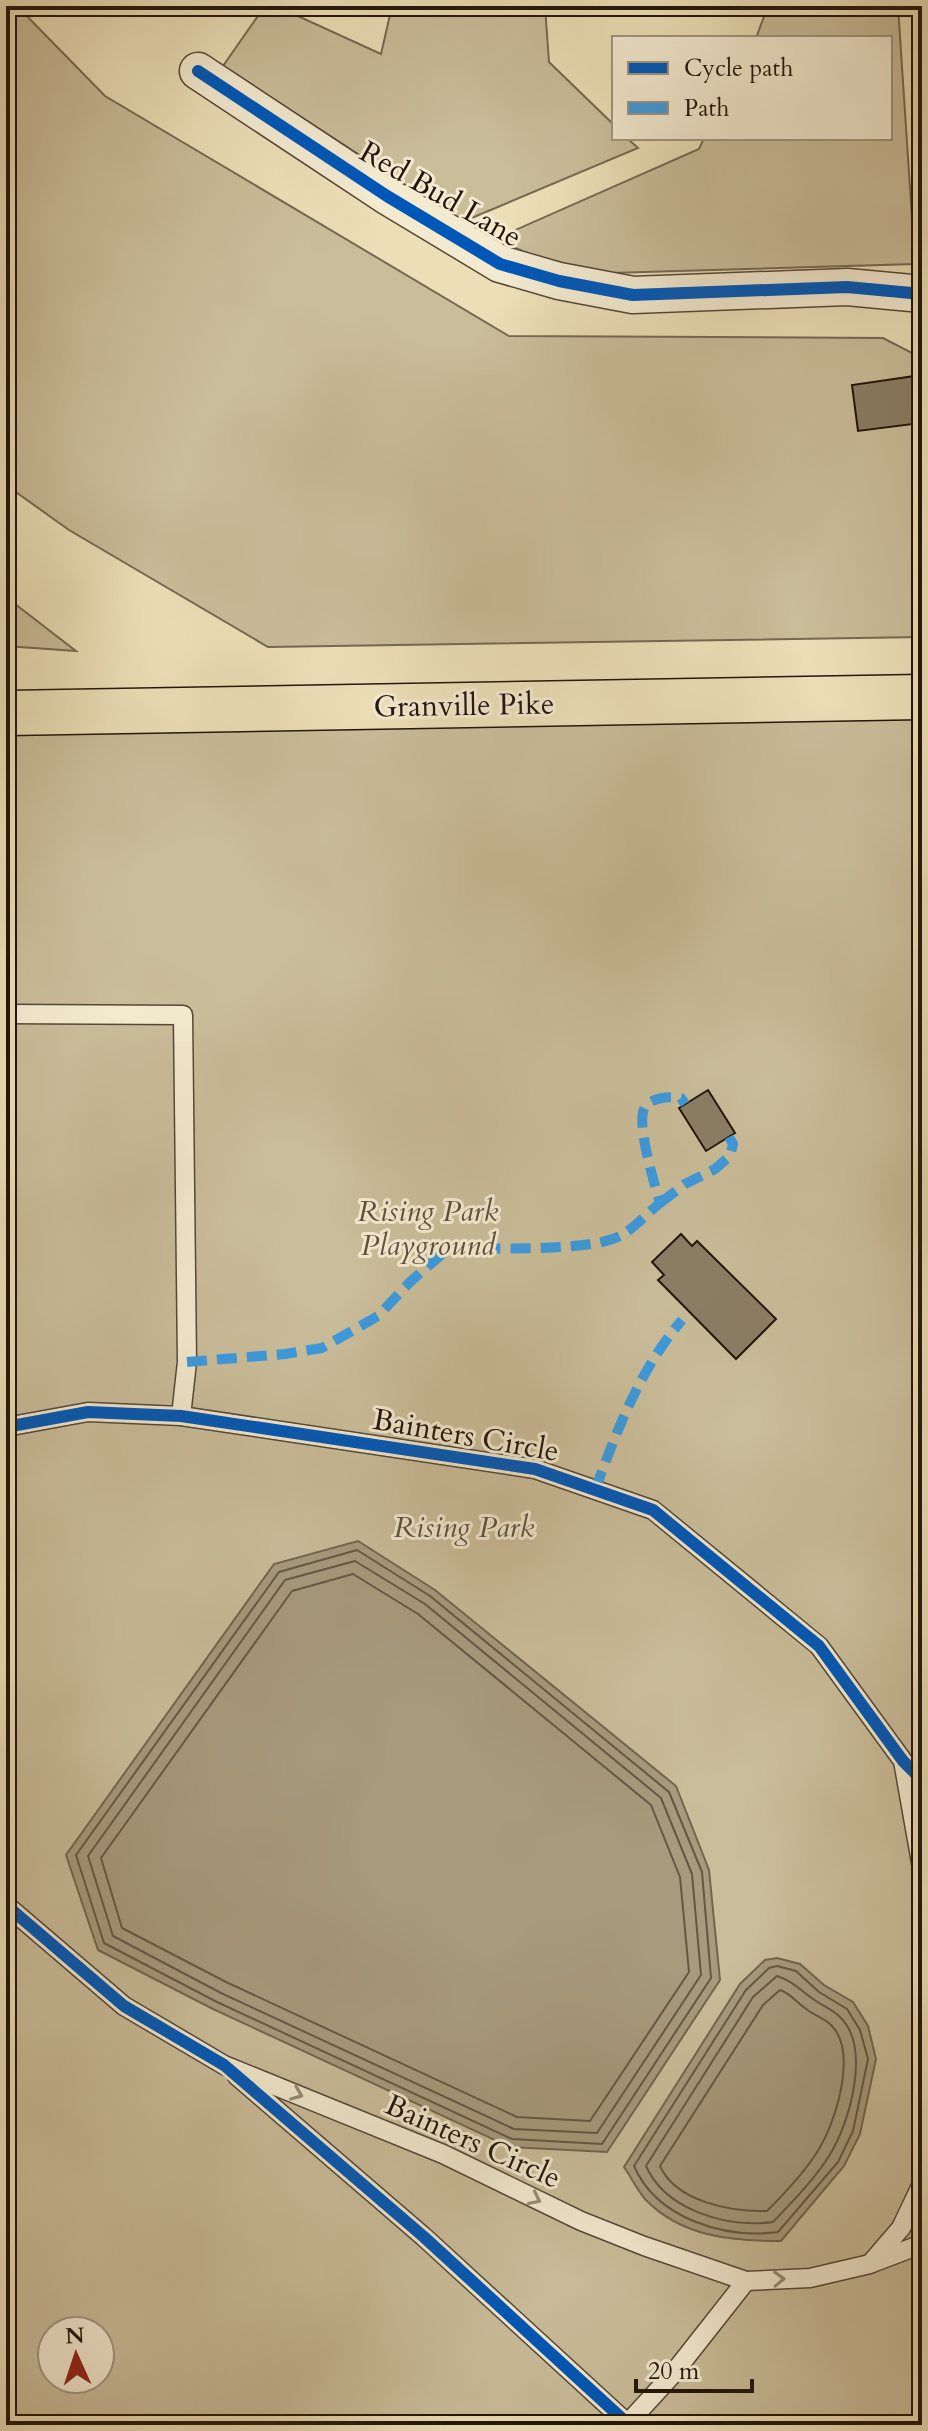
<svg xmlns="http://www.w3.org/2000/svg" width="928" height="2431" font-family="Cardo,serif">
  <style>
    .green { fill: #cabd9a; stroke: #766953; stroke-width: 2; fill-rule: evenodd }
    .water { fill: #a79a7d; stroke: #726550; stroke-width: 2 }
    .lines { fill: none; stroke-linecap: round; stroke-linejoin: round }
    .shore { stroke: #645844; stroke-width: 2 }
    .building { fill: #8b7e65; stroke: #22150c; stroke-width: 2 }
    .lane-casing { stroke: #544837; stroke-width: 21 }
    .street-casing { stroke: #544837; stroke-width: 39 }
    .highway-casing { stroke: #22150c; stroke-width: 47 }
    .lane { stroke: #f3ead0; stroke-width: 18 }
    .street { stroke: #f3ead0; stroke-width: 36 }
    .highway { stroke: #ecdfb7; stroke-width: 44 }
    .quiet { stroke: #3c9ade; stroke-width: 10; stroke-dasharray: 20 10; stroke-linecap: butt }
    .cycleway-casing { stroke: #f3ead0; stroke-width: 17 }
    .cycleway { stroke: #0057b8; stroke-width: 12 }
    .oneway { stroke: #958a78 }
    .labels { text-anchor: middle; stroke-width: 6; stroke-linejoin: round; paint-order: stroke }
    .street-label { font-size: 30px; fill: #22150c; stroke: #f3ead0 }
    .park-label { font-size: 30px; font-style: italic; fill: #5d503e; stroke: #f3ead0 }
  </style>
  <rect width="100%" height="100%" fill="#ecdfb7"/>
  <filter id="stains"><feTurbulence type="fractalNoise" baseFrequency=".0025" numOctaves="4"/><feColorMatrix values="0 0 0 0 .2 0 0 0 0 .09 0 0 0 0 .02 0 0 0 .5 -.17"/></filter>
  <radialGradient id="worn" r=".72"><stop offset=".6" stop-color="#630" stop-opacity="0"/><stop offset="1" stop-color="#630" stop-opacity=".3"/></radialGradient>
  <g class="green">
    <path d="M 6,6 L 17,6 L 105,96 L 509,336 L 883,338 L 922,358 L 922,637 L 268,647 L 69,530 L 6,485 Z"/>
    <path d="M 265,6 L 276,6 L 381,54 L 392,6 L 545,6 L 549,62 L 614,125 L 614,138 L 627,138 L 638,148 L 462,222 L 223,66 Z"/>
    <path d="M 768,6 L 898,6 L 915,264 L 575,274 L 495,239 L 699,149 L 704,138 L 890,138 L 890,38 L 756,38 Z"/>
    <path d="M 6,597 L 76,651 L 6,646 Z"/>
    <path d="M 922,702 L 922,2425 L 6,2425 L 6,724 ZM 52,2331 L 100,2331 L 100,2379 L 52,2379 Z"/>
  </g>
  <g class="water">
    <path d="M 358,1541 L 435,1590 L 676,1786 L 709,1870 L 720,1980 L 607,2152 L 510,2147 L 213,2009 L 98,1950 L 66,1855 L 274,1564 Z"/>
    <path d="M 777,1958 L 800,1964 L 824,1985 L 853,2002 L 868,2026 L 876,2059 L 860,2134 L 844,2166 L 781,2241 C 732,2241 681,2237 645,2199 C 637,2190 631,2177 624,2167 L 740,1984 L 765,1960 Z"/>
  </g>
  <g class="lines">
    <g class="shore">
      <path d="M 357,1550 L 430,1596 L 669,1792 L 702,1872 L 711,1978 L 602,2144 L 512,2139 L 217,2002 L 104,1943 L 76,1855 L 279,1572 Z"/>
      <path d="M 355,1561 L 425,1604 L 661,1798 L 692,1874 L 701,1975 L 597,2133 L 514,2129 L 221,1993 L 113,1936 L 88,1856 L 285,1580 Z"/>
      <path d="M 353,1574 L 418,1614 L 651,1805 L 680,1877 L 689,1972 L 590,2121 L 517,2117 L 226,1982 L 122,1928 L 101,1858 L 292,1591 Z"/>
      <path d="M 777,1966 L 796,1971 L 819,1992 L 847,2009 L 860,2030 L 868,2059 L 853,2131 L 838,2162 L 778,2232 C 725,2239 657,2219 634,2166 L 746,1990 L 769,1968 Z"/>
      <path d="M 777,1976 C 793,1981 800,1990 813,1999 C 821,2005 832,2009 839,2016 C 872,2046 850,2123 829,2156 C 814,2180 792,2202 773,2222 C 728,2228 666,2211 646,2166 L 753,1997 Z"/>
      <path d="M 780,1990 C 790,1993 796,2002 805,2008 C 813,2015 824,2018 831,2025 C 858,2051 836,2121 819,2149 C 806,2171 785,2193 767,2211 C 732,2212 676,2202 660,2166 L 763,2005 Z"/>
    </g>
  </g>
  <g class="building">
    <path d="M 915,376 L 921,423 L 858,431 L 852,385 Z"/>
    <path d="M 708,1090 L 735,1133 L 706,1151 L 679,1108 Z"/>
    <path d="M 681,1234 L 692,1246 L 697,1241 L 776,1319 L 736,1359 L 658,1280 L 664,1275 L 652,1262 Z"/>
  </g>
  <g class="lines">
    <defs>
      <g id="lane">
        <path d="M 6,1014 L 183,1015 L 187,1362 L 181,1416"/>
        <path d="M 6,1427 L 88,1412 L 181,1416 L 535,1469 L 653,1510 L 819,1646 L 903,1761 L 922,1868"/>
        <path d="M 6,1905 L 124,2006 L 224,2065 L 443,2154 L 581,2221 L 644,2246 L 746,2281 L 810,2278 L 870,2264 L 901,2228 L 922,2184"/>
        <path d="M 237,2076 L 424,2237 L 629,2425"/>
        <path d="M 872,2263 L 922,2244"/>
        <path d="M 628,2423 L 672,2375 L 746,2281"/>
      </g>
      <path id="street" d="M 198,71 L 387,196 L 500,264 L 559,281 L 633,295 L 847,287 L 922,294"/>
      <path id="highway" d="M 6,713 L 922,697"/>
    </defs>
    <use href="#lane" class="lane-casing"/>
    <use href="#street" class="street-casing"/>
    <use href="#highway" class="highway-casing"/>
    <use href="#lane" class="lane"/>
    <use href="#street" class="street"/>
    <use href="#highway" class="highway"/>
    <g class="quiet">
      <path d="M 660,1203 L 685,1184 L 715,1169 L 730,1156 L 733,1144 L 729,1137"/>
      <path d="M 187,1362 L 285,1354 L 322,1348 L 378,1316 L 410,1282 L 448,1249 C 486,1247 592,1253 622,1235 C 635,1227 648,1213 660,1203 C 655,1186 635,1121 645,1107 C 652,1097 670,1096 681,1098 L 685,1104"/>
      <path d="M 595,1490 C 618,1428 639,1371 682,1320"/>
    </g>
    <defs>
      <g id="cycleway">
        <path d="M 198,71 L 387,196 L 500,264 L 559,281 L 633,295 L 847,287 L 922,294"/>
        <path d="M 6,1427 L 88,1412 L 181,1416 L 535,1469 L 653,1510 L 819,1646 L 903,1761 L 922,1780"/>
        <path d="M 6,1905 L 124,2006 L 224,2065 L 424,2237 L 629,2425"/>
      </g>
    </defs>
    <use href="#cycleway" class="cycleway-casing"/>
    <use href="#cycleway" class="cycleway"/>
  </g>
  <defs><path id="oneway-chevron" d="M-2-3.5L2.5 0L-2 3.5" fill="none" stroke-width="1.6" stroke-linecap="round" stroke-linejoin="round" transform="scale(2)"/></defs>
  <g class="oneway">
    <use href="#oneway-chevron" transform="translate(297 2094) rotate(22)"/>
    <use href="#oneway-chevron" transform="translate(535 2199) rotate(26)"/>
    <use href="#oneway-chevron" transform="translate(779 2279) rotate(-2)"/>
  </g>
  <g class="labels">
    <g class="street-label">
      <text transform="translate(441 194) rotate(30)" y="10">Red Bud Lane</text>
      <text transform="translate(464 705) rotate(-1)" y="10">Granville Pike</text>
      <text transform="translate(466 1435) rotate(10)" y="10">Bainters Circle</text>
      <text transform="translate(473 2141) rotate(24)" y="10">Bainters Circle</text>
    </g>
    <g class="park-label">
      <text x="428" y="1221">Rising Park<tspan x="428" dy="34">Playground</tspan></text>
      <text x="464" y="1537">Rising Park</text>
    </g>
  </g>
  <rect width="928" height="2431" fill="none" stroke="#ecdfb7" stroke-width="32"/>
  <rect x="8" y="8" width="912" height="2415" fill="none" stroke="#22150c" stroke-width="4"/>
  <rect x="16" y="16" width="896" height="2399" fill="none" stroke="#22150c" stroke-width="2"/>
  <rect x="612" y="36" width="280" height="104" fill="#f3ead0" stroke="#9f9582" stroke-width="2"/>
  <rect x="628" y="62" width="40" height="12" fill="#0057b8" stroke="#9f9582" stroke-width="2"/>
  <text x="684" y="76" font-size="24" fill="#22150c">Cycle path</text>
  <rect x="628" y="102" width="40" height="12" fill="#3c9ade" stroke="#9f9582" stroke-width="2"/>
  <text x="684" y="116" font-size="24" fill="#22150c">Path</text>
  <g transform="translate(76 2355) rotate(357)"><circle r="38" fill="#f3ead0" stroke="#9f9582" stroke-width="2"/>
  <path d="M0-6L14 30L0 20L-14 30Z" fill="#8f2418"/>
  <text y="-12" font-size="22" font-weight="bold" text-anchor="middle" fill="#22150c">N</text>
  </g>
  <path d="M636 2379v12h116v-12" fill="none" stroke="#22150c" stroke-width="4"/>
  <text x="648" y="2379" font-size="24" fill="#22150c" stroke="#f3ead0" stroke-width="6" paint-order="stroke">20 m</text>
  <rect width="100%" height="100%" filter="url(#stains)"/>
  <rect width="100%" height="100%" fill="url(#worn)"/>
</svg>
